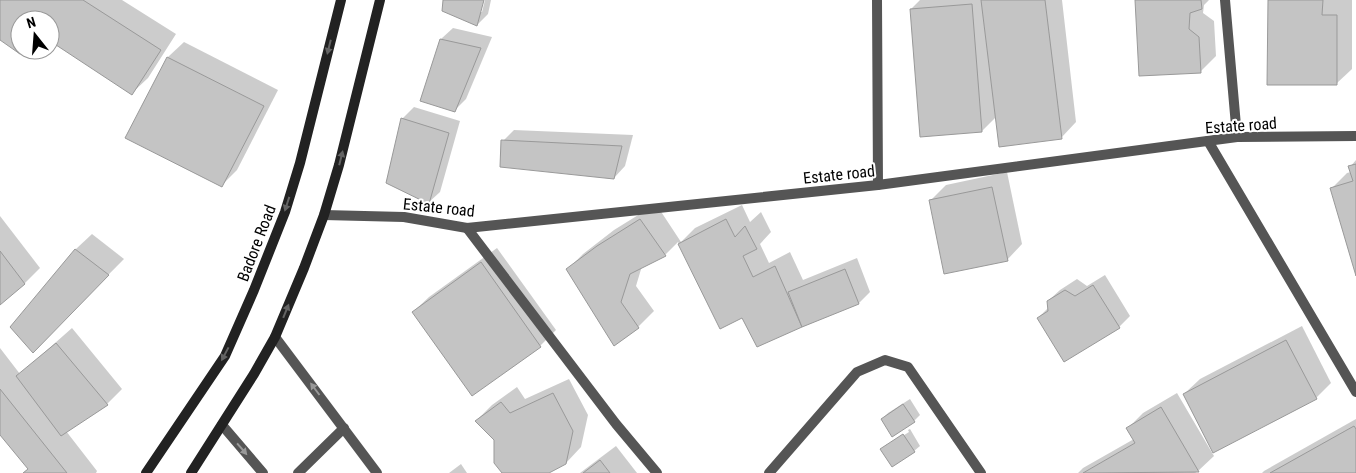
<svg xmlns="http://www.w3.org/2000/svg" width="1356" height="473" font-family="'Roboto Condensed',sans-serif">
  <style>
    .shadow { fill: #0003 }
    .building { fill: #c4c4c4; stroke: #999 }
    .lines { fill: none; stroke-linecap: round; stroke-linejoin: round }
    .service { stroke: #555; stroke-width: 10 }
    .minor { stroke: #555; stroke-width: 10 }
    .secondary { stroke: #222; stroke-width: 10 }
    .oneway { fill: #646464 }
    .oneway2 { fill: #999 }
    .labels { text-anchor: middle; stroke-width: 4; stroke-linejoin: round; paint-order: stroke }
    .street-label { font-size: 16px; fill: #000; stroke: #fff }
  </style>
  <rect width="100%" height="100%" fill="#fff"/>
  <g class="shadow">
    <path d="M 1,0 L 122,0 L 176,34 L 148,78 L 132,93 L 50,40 L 50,20 L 20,20 L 20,50 L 22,50 L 20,52 L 0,39 Z"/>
    <path d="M 444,0 L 483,0 L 479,12 L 482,12 L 485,0 L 491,0 L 488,14 L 477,25 Z"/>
    <path d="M 920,0 L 1062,0 L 1076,122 L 1061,138 L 997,116 L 982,131 L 911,9 Z"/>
    <path d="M 1137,0 L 1209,0 L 1204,5 L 1203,13 L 1214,21 L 1216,56 L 1200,72 Z"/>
    <path d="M 1269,0 L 1352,0 L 1352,69 L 1336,84 Z"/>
    <path d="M 453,28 L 492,37 L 466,99 L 454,111 L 422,100 L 441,39 Z"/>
    <path d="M 184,42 L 278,90 L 237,170 L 221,186 L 127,137 L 168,57 Z"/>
    <path d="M 414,107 L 460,121 L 440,192 L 428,203 L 402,119 Z"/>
    <path d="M 514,130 L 633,135 L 625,166 L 614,178 L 503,141 Z"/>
    <path d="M 1356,160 L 1356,272 L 1332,188 L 1347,173 L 1351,172 L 1350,167 Z"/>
    <path d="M 1007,172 L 1022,244 L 1007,260 L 930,201 L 946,185 Z"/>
    <path d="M 656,204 L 681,242 L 695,228 L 742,205 L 750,222 L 761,212 L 771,232 L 760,244 L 769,263 L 790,252 L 803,280 L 857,258 L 870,292 L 859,303 L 801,326 L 743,316 L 721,327 L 678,242 L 665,255 L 642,266 L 636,286 L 654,311 L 638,327 L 615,345 L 568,269 L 583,254 L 614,230 Z"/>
    <path d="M 0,216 L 40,268 L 25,283 L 0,303 Z"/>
    <path d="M 92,234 L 124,259 L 33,351 L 12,327 L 76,249 Z"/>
    <path d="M 497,248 L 556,330 L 540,346 L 472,394 L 413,312 L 429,297 Z"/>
    <path d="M 1105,275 L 1130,316 L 1119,327 L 1038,318 L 1049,307 L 1048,301 L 1060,290 L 1077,279 L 1087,286 Z"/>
    <path d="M 1302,326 L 1331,383 L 1316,398 L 1184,394 L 1200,379 Z"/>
    <path d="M 72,328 L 122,389 L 107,404 L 66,431 L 97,471 L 96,473 L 23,473 L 29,468 L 0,433 L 0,348 L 20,374 Z"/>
    <path d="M 569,379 L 588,415 L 581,447 L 566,463 L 546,473 L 504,473 L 495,440 L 476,421 L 492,405 L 517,387 L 525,399 Z"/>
    <path d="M 1177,393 L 1214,456 L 1198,471 L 1195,473 L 1078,473 L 1083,468 L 1134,439 L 1128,428 L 1143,413 Z"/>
    <path d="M 910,399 L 920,415 L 914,421 L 892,435 L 882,419 L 888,413 Z"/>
    <path d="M 1356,419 L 1356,473 L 1262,473 L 1264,471 Z"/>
    <path d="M 910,429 L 920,446 L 914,451 L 882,449 L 887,444 L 887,446 L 909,432 L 908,430 Z"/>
    <path d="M 616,446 L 637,473 L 580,473 Z"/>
    <path d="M 461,464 L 467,473 L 449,473 Z"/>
  </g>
  <g class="building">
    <path d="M 0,0 L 83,0 L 161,50 L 132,95 L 50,41 L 50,20 L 20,20 L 20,50 L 23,50 L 20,54 L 0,40 Z"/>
    <path d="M 443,0 L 484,0 L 477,26 L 442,11 Z"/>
    <path d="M 981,0 L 1045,0 L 1062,139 L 999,147 Z"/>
    <path d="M 1135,0 L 1201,0 L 1202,9 L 1190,13 L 1189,29 L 1199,37 L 1201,73 L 1139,76 Z"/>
    <path d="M 1268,0 L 1323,0 L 1322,15 L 1337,15 L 1337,85 L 1267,85 Z"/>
    <path d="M 972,4 L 982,132 L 920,137 L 910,9 Z"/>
    <path d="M 440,39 L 481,48 L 455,112 L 420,101 Z"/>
    <path d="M 167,57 L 264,106 L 222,187 L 125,138 Z"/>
    <path d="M 401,118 L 449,133 L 429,204 L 386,183 Z"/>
    <path d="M 501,140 L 622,146 L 614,179 L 500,167 Z"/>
    <path d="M 1356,164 L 1356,276 L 1330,188 L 1353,181 L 1348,166 Z"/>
    <path d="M 992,187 L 1008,261 L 944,274 L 929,200 Z"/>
    <path d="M 640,219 L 666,256 L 630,274 L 621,302 L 639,328 L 614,346 L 566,269 L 597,246 Z"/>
    <path d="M 726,219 L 735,237 L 745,226 L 757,249 L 743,256 L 753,277 L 775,266 L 802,327 L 757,347 L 742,318 L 720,329 L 678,244 Z"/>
    <path d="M 75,249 L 109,275 L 33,353 L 10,327 Z"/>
    <path d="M 0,251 L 25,284 L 0,305 Z"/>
    <path d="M 481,262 L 541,347 L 472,396 L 412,312 Z"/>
    <path d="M 845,269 L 859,304 L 802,327 L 788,292 Z"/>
    <path d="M 1093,285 L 1120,328 L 1064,362 L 1037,318 L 1048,311 L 1047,301 L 1065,290 L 1075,296 Z"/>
    <path d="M 1286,340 L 1317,399 L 1213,453 L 1183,394 Z"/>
    <path d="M 56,343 L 108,405 L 61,436 L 16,376 Z"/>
    <path d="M 0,389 L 67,473 L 23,473 L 28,469 L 0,435 Z"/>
    <path d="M 553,393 L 573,431 L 566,464 L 549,473 L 502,473 L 494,463 L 494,440 L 475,421 L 501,402 L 510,413 Z"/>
    <path d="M 903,404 L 915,422 L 892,437 L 881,419 Z"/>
    <path d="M 1161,407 L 1199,472 L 1083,473 L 1135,443 L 1126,428 Z"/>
    <path d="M 1354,426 L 1356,429 L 1356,473 L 1270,473 Z"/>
    <path d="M 903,434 L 915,452 L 892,467 L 880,449 Z"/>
    <path d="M 600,460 L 610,473 L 583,473 Z"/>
  </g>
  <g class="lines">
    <g class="service">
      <path d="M 275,337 L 377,473"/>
      <path d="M 222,425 L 263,473"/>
      <path d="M 298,473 L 344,428"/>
    </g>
    <g class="minor">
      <path d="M 877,0 L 878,185"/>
      <path d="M 1225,0 L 1237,137"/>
      <path d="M 1208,141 L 1356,392"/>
      <path d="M 324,215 L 404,217 L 467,228 L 878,185 L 1237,137 L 1356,136"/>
      <path d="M 467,228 L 616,424 L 657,473"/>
      <path d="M 769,473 L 857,372 L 885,360 L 908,367 L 981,473"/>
    </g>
    <g class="secondary">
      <path d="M 146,473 L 225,356 L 254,290 L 285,212 L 300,163 L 341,0"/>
      <path d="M 191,473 L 254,374 L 275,337 L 304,268 L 324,215 L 339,165 L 380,0"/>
    </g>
  </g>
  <defs><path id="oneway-solid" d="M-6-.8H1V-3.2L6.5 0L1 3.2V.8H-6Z" transform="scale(1.25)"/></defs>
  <g class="oneway">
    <use href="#oneway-solid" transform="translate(329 47) rotate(104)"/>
    <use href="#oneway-solid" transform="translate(341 158) rotate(-76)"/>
    <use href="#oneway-solid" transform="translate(287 204) rotate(108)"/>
    <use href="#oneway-solid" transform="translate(286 311) rotate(-68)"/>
    <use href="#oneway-solid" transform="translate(225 354) rotate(118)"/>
  </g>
  <g class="oneway2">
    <use href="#oneway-solid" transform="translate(315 389) rotate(-127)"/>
    <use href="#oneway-solid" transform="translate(242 449) rotate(49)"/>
  </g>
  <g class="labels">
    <g class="street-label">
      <text transform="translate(1241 125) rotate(-4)" y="6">Estate road</text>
      <text transform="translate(839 174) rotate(-6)" y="6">Estate road</text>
      <text transform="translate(439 207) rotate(6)" y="6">Estate road</text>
      <text transform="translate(256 243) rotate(-69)" y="6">Badore Road</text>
    </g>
  </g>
  <g transform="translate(35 35) rotate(343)"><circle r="24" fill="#ffffff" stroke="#999999"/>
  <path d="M0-4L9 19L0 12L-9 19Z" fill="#000000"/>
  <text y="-8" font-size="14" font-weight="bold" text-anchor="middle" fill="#000000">N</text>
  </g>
</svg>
